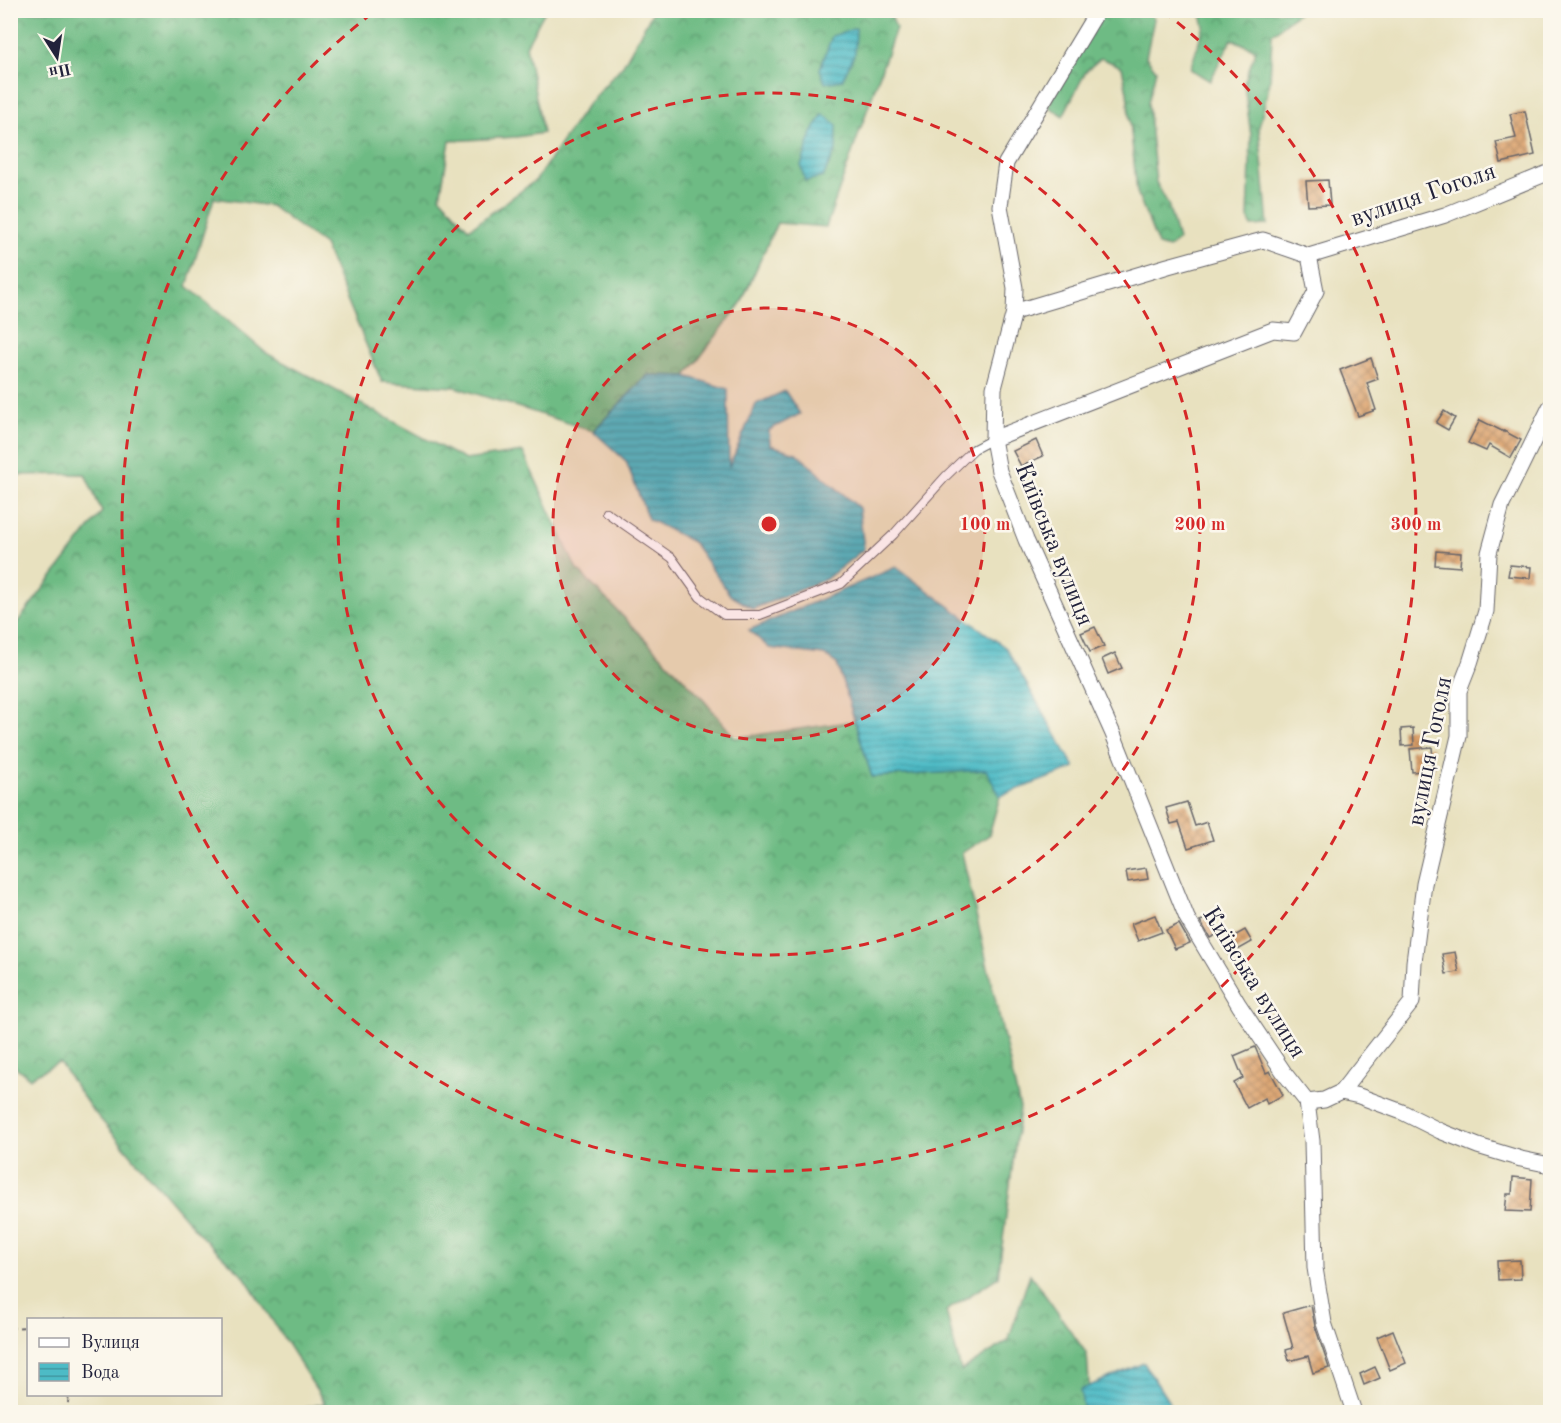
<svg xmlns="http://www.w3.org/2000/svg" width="1561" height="1423" font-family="'Old Standard TT',serif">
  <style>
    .forest { fill: url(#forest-crowns); stroke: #486e60; stroke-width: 1.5 }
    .water { fill: url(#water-rules); stroke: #386e80; stroke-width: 1.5 }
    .building { fill: url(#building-cross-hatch) }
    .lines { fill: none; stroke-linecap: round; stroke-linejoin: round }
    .service-casing { stroke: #676569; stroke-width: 10 }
    .minor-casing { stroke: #676569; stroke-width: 17 }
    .path { stroke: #676569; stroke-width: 2; stroke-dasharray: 4.5 4.5; stroke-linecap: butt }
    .service { stroke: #fff; stroke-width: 8 }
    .minor { stroke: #fff; stroke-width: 15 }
    .ring { fill: none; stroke: #d62828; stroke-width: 3; stroke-dasharray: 10 8 }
    .labels { text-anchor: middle; stroke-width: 5; stroke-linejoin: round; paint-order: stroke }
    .street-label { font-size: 24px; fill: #22223b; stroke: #fbf7ec }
    .centre { fill: #d62828; stroke: #fbf7ec; stroke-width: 3 }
    .ring-label { font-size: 18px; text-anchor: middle; font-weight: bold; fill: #d62828; stroke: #fbf7ec; stroke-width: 5; stroke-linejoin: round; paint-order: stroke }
  </style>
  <defs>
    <pattern id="forest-crowns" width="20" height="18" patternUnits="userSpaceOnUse" patternTransform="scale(1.5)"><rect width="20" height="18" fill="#6ebb84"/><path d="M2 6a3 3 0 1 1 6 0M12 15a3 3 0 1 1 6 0" fill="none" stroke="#5a986d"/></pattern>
    <pattern id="water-rules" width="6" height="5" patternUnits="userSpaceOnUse" patternTransform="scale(1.5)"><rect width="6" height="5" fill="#4dbbc6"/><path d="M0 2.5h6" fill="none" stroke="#4098a2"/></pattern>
    <pattern id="building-cross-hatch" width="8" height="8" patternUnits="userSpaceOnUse" patternTransform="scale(1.5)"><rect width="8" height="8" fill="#da9f67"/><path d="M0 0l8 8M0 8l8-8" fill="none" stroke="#b08156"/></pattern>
  </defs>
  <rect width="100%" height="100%" fill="#fbf7ec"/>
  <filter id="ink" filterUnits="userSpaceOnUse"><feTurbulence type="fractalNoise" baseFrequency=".0167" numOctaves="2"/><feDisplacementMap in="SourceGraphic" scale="12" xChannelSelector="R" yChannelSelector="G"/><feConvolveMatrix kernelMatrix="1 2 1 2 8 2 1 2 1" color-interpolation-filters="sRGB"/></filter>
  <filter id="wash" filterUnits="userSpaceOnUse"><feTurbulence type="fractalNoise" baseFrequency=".008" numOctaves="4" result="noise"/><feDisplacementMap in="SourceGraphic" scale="24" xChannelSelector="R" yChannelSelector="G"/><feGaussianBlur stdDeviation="1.35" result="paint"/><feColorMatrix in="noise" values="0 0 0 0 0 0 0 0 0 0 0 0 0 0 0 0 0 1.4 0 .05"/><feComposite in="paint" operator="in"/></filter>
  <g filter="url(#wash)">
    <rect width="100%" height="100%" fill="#e8e1bf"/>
    <g class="forest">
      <path d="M 11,11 L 545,11 L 526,46 L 543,133 L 516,137 L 450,141 L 440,197 L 469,229 L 536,180 L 587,105 L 623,65 L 653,11 L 889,11 L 896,28 L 826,227 L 777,223 L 741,303 L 686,376 L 648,375 L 593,431 L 455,387 L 382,382 L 324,245 L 271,206 L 214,198 L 187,286 L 266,353 L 465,460 L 523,452 L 576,568 L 702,698 L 735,738 L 855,721 L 872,777 L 986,770 L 1000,796 L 989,835 L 962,853 L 1020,1108 L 998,1277 L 946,1311 L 961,1371 L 1008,1341 L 1030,1274 L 1087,1354 L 1091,1412 L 291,1412 L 325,1403 L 244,1276 L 200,1235 L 90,1107 L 59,1062 L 29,1078 L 11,1063 L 10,632 L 102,512 L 85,474 L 11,475 Z"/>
      <path d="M 1093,11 L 1148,11 L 1154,19 L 1146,57 L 1156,70 L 1148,103 L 1156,182 L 1168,204 L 1178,240 L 1168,248 L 1158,245 L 1137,192 L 1127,92 L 1122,67 L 1101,58 L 1086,71 L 1063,116 L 1049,107 L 1055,90 Z"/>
      <path d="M 1200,11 L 1304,11 L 1300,11 L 1272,34 L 1270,82 L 1259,127 L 1268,225 L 1252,226 L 1248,218 L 1251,136 L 1244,83 L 1256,50 L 1232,39 L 1210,81 L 1190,69 L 1204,26 Z"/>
    </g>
    <g class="water">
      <path d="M 856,28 L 855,53 L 842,80 L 825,83 L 820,69 L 832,36 Z"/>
      <path d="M 823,114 L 837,125 L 836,150 L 823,177 L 805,181 L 801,166 L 812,133 Z"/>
      <path d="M 648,375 L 686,376 L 728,389 L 729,467 L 756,404 L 785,391 L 800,414 L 769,430 L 770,445 L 796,453 L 859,508 L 864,549 L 826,579 L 753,609 L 730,595 L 693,542 L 648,519 L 626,461 L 593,431 Z"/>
      <path d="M 896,567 L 1006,648 L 1075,768 L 1000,796 L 986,770 L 872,777 L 837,664 L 824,655 L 769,648 L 749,630 Z"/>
      <path d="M 1144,1363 L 1175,1412 L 1084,1412 L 1080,1390 Z"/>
    </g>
    <g id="blocks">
      <g class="building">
        <path d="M 1525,111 L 1535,155 L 1501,163 L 1496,142 L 1516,138 L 1510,114 Z"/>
        <path d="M 1328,180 L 1330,205 L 1308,206 L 1306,181 Z"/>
        <path d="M 1371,358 L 1378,379 L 1367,383 L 1376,410 L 1358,416 L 1340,370 Z"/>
        <path d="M 1444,411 L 1455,418 L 1448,430 L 1436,423 Z"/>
        <path d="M 1480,420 L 1504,432 L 1504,431 L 1521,440 L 1511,458 L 1489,445 L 1486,451 L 1468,443 Z"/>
        <path d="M 1036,440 L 1043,456 L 1021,466 L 1013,451 Z"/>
        <path d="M 1436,551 L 1461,553 L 1460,567 L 1435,565 Z"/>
        <path d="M 1510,565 L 1531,567 L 1530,578 L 1508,576 Z"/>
        <path d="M 1095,627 L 1104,646 L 1090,652 L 1081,633 Z"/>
        <path d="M 1115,653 L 1122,668 L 1108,674 L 1102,659 Z"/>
        <path d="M 1413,728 L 1414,745 L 1402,746 L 1401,729 Z"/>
        <path d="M 1432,747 L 1434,770 L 1412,772 L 1410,749 Z"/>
        <path d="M 1187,802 L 1195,826 L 1207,822 L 1213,840 L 1188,848 L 1179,822 L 1171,824 L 1166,808 Z"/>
        <path d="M 1146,868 L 1148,879 L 1128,882 L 1126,871 Z"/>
        <path d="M 1155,915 L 1162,932 L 1138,941 L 1131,924 Z"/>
        <path d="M 1210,917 L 1218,934 L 1210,938 L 1200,921 Z"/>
        <path d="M 1179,924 L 1190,943 L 1175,949 L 1166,930 Z"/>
        <path d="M 1245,930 L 1252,942 L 1229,955 L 1222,943 Z"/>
        <path d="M 1455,952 L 1459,972 L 1446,974 L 1442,954 Z"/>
        <path d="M 1255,1047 L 1266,1073 L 1270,1071 L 1283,1095 L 1267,1104 L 1265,1098 L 1247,1108 L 1234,1083 L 1243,1078 L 1234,1056 Z"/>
        <path d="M 1513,1177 L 1532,1179 L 1530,1212 L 1505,1211 L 1507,1194 L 1512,1194 Z"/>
        <path d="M 1520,1260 L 1521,1279 L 1498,1280 L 1497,1261 Z"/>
        <path d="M 1311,1305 L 1315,1326 L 1329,1368 L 1313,1373 L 1308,1356 L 1289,1361 L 1286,1350 L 1293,1348 L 1283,1313 Z"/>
        <path d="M 1393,1330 L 1406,1363 L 1390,1370 L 1377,1337 Z"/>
        <path d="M 1375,1367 L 1380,1378 L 1364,1385 L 1360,1374 Z"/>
      </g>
    </g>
  </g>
  <g filter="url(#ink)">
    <use href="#blocks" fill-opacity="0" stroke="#676569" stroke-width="1.5"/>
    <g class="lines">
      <defs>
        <path id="service" d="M 606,512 L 672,558 L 700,597 L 724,615 L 760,615 L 841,584 L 894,534 L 946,476 L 974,449 L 993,439"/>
        <g id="minor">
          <path d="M 1098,10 L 1006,163 L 1000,206 L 1015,288 L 1014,312 L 994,388 L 993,439 L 999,471 L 1026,540 L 1113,734 L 1187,918 L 1239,1005 L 1285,1074 L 1307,1102 L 1312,1141 L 1315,1268 L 1324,1323 L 1354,1412"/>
          <path d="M 1309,256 L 1445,215 L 1550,172"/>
          <path d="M 1014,312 L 1168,266 L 1263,240 L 1309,256"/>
          <path d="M 993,439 L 1273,330 L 1294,332 L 1316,291 L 1309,256"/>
          <path d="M 1341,1092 L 1412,1002 L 1414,962 L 1424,884 L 1459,736 L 1459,691 L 1470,663 L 1486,611 L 1489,553 L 1502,505 L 1550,407"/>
          <path d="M 1307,1102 L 1324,1100 L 1341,1092 L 1359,1096 L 1402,1112 L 1440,1131 L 1478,1146 L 1521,1159 L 1550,1165"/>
        </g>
      </defs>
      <use href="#service" class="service-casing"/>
      <use href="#minor" class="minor-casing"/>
      <g class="path">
        <path d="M 61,1320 L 64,1318 L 76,1320"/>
        <path d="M 10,1328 L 28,1327"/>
        <path d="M 67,1412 L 69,1394"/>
      </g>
      <use href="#service" class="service"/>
      <use href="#minor" class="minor"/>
    </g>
  </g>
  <circle cx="769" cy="524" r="216" fill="#d62828" fill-opacity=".12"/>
  <g class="ring">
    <circle cx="769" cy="524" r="216"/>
    <circle cx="769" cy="524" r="431"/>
    <path d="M1163 11A647 647 0 1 1 375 11"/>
  </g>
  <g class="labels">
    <g class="street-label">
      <text transform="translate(1423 194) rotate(-19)" y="8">вулиця Гоголя</text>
      <text transform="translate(1055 544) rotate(68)" y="8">Київська вулиця</text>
      <text transform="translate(1429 751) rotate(-79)" y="8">вулиця Гоголя</text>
      <text transform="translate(1255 982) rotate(58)" y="8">Київська вулиця</text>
    </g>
  </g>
  <circle cx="769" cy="524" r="9" class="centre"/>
  <g class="ring-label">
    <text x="985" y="530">100 m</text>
    <text x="1200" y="530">200 m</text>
    <text x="1416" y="530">300 m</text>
  </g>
  <rect width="1561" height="1423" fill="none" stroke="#fbf7ec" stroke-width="36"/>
  <rect x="27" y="1318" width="195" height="78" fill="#fbf7ec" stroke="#a4a2a5" stroke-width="1.5"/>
  <rect x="39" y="1338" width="30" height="9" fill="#ffffff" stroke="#a4a2a5" stroke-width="1.5"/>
  <text x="81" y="1348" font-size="18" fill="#22223b">Вулиця</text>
  <rect x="39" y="1363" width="30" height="18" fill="url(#water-rules)" stroke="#a4a2a5" stroke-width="1.5"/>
  <text x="81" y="1378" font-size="18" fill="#22223b">Вода</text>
  <g transform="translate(57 57) rotate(168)" stroke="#fbf7ec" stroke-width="4.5" paint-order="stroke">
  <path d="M0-4.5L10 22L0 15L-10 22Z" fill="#22223b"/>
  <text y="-9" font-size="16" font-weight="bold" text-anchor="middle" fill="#22223b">Пн</text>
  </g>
</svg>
